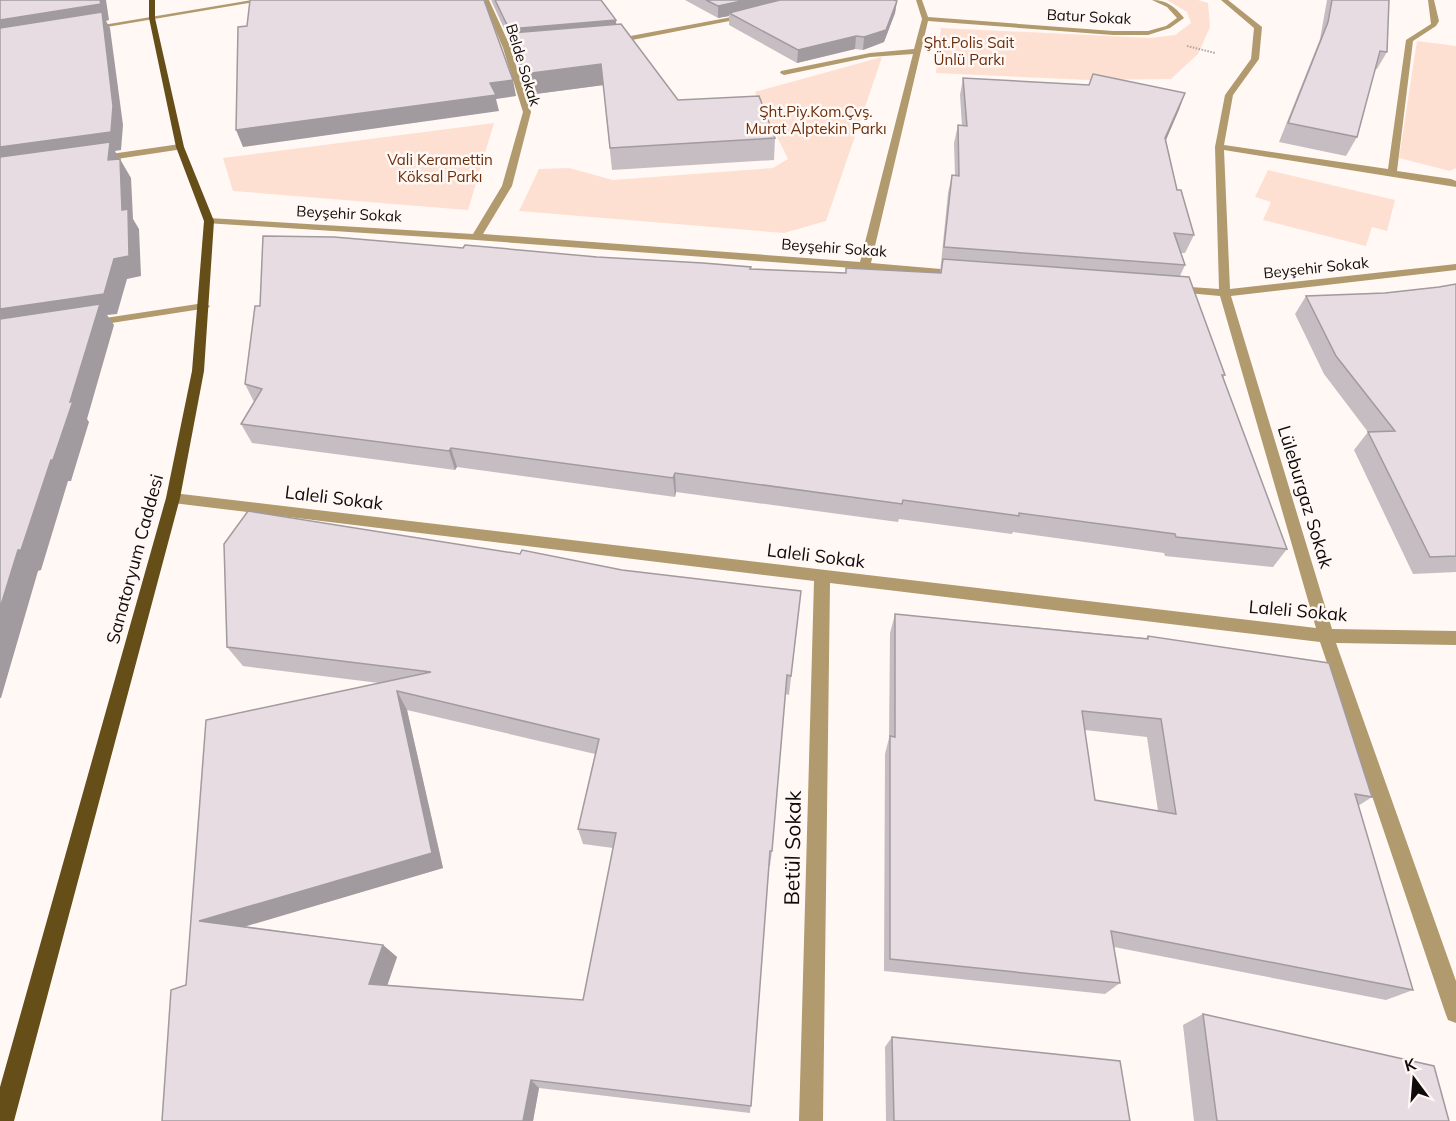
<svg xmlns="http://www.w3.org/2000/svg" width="1456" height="1121" font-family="Mulish,sans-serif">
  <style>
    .green { fill: #fde0d2 }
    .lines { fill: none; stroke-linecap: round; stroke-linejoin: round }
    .path { stroke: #aba5a3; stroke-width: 2; stroke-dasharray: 1.5 1.5; stroke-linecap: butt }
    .minor { fill: #b19a6d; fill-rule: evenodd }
    .major { fill: #664e19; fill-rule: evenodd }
    .wall { fill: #c6bdc2; fill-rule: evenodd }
    .shaded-wall { fill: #a19a9e }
    .building { fill: #e6dce2; stroke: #a19a9e; stroke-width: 1.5; fill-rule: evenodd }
    .labels { text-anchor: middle; stroke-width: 5; stroke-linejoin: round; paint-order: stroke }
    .far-street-label { font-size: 15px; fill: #0f0b0a; stroke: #fff8f5 }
    .far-park-label { font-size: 15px; fill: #692e0a; stroke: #fff8f5 }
    .street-label { font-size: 18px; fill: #0f0b0a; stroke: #fff8f5 }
    .near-street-label { font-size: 21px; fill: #0f0b0a; stroke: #fff8f5 }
  </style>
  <rect width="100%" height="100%" fill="#fff8f5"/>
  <g class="green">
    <path d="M 1167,0 L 1198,0 L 1208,3 L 1210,27 L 1198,54 L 1171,79 L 1089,80 L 936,73 L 941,28 L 1150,38 L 1175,35 L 1191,23 L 1187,12 Z"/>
    <path d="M 1417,41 L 1456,46 L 1456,168 L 1450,171 L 1399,158 Z"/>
    <path d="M 882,57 L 826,221 L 784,233 L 519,211 L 539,169 L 569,168 L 613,180 L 773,168 L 788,159 L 755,92 Z"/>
    <path d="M 494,123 L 468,210 L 233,191 L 223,158 Z"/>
    <path d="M 1268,170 L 1395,200 L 1387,231 L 1372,227 L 1366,246 L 1263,220 L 1271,202 L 1255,197 Z"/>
  </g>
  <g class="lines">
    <path class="path" d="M 1187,46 L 1215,53"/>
    <g class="minor">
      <path d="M 252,0 L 267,0 L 89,30 L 85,28 Z"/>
      <path d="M 483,0 L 489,0 L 510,46 L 532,44 L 536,46 L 511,50 L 531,112 L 512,186 L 483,234 L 860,262 L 913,54 L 870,57 L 784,75 L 780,73 L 781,71 L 870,53 L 914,49 L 922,19 L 916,0 L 922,0 L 928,17 L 1113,31 L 1148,31 L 1166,26 L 1177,18 L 1167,7 L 1152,0 C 1167,0 1175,7 1184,18 L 1170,28 L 1148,35 L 1113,35 L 928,21 L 871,263 L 964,271 L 964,275 L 960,276 L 476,240 L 205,223 L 205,219 L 209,218 L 473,234 L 502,186 L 523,112 L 503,48 Z"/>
      <path d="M 1221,0 L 1228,0 L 1262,27 L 1259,59 L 1233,95 L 1224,145 L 1388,169 L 1406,40 L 1431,24 L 1428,0 L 1434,0 L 1439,21 L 1436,26 L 1413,41 L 1397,171 L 1451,179 L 1456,181 L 1456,187 L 1224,150 L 1230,289 L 1456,264 L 1456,270 L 1231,296 L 1332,629 L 1456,631 L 1456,645 L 1336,643 L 1456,981 L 1456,1023 L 1448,1020 L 1445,1012 L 1320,642 L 830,583 L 823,1121 L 799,1121 L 814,581 L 173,503 L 166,498 L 173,493 L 1316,628 L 1220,296 L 1176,292 L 1171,289 L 1176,286 L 1219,289 L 1215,147 L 1225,95 L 1251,59 L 1254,28 Z"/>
      <path d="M 748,14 L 750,17 L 632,40 L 613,42 L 609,40 Z"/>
      <path d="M 180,144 L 183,145 L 183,149 L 97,162 L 93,159 L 97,156 Z"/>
      <path d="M 204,303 L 210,306 L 208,308 L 92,326 L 86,323 L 92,320 Z"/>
    </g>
    <path class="major" d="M 149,0 L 155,0 L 155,18 L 184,147 L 214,221 L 204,371 L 180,498 L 14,1121 L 0,1121 L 0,1087 L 166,498 L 192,371 L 204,221 L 176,147 L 149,18 Z"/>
  </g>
  <g class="wall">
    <path d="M 491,0 L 601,0 L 616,20 L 616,24 L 678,100 L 775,138 L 774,160 L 612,170 L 603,85 L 528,95 L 514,52 L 513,44 L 511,44 Z"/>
    <path d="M 685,0 L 838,0 L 897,1 L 895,13 L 884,42 L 863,50 L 855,49 L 797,63 L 729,25 L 729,16 L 718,18 Z"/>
    <path d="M 1327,0 L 1389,0 L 1387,52 L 1377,69 L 1375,69 L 1357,137 L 1346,156 L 1279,142 L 1320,39 Z"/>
    <path d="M 963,78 L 1185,93 L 1166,140 L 1177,190 L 1194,235 L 1185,253 L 1181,253 L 1185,265 L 1180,276 L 1225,375 L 1223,378 L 1287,549 L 1273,567 L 1165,556 L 1164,553 L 1013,532 L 1012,534 L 899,519 L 898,522 L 676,492 L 675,497 L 457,467 L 455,470 L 252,443 L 241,424 L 254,402 L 245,384 L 260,306 L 463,248 L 751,269 L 846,273 L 846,268 L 940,273 L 948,193 L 952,175 L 955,175 L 954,143 L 958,125 L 962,126 L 960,95 Z"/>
    <path d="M 1456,284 L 1456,572 L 1413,574 L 1354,450 L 1368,432 L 1324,374 L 1295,314 L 1306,296 L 1385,293 L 1439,287 Z"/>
    <path d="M 622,570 L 801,591 L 789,695 L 785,694 L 772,851 L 770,866 L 769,866 L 750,1113 L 539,1088 L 533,1121 L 162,1121 L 186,985 L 379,683 L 243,666 L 227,647 ZM 407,710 L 595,754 L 578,829 L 583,844 L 613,848 L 583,1000 L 387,985 L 397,957 L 383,945 L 245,926 L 443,868 Z"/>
    <path d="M 895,614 L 1146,638 L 1148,636 L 1372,797 L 1358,806 L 1413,990 L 1386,1000 L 1114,947 L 1120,983 L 1105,994 L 884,971 L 885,754 L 889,738 L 890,633 ZM 1085,730 L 1147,737 L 1158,811 L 1095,800 Z"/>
    <path d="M 1203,1014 L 1449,1121 L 1194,1121 L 1183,1025 Z"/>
    <path d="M 892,1037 L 1130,1121 L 886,1121 L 885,1047 Z"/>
  </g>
  <g class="shaded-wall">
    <path d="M 100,0 L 106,0 L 109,20 L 106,21 L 110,28 L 123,125 L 121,150 L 115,151 L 120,161 L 0,168 L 0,20 Z"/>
    <path d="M 746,0 L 795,0 L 729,13 L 729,16 L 718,18 L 718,6 Z"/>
    <path d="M 897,1 L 895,13 L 884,42 L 863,50 L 864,37 Z"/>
    <path d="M 616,20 L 617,35 L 511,33 L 513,44 L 511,44 L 509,29 Z"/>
    <path d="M 856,36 L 855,49 L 797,63 L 798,50 Z"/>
    <path d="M 601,64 L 604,85 L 528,95 L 524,74 Z"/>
    <path d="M 513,80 L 516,96 L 496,99 L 499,111 L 243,147 L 236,130 L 490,83 Z"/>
    <path d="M 1185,93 L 1179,110 L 1159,156 L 1165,138 Z"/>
    <path d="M 120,159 L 131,178 L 133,219 L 139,229 L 141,276 L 127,279 L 117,314 L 107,315 L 114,325 L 87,419 L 89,422 L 71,481 L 68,481 L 41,570 L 38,571 L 1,698 L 0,698 L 0,309 L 122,210 Z"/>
    <path d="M 451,448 L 457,467 L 455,470 L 449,451 Z"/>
    <path d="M 675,473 L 676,492 L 675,497 L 673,478 Z"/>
    <path d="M 397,691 L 407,710 L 443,868 L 220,934 L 199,921 Z"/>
    <path d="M 383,945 L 397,957 L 384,995 L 369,984 Z"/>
    <path d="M 531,1080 L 539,1088 L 533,1121 L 523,1121 Z"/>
  </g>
  <g class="building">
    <path d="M 0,0 L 100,0 L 101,4 L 0,20 Z"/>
    <path d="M 250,0 L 484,0 L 513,80 L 490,83 L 496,95 L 236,130 L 238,27 L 247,26 Z"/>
    <path d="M 495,0 L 601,0 L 616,20 L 509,29 Z"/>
    <path d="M 706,0 L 746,0 L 718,6 Z"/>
    <path d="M 780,0 L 894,0 L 897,1 L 886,30 L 864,37 L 856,36 L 798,50 L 729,13 Z"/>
    <path d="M 1332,0 L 1389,0 L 1387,52 L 1380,51 L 1357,137 L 1288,123 L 1328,22 Z"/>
    <path d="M 102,12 L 113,106 L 111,132 L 0,147 L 0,28 Z"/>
    <path d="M 621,24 L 678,100 L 759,96 L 775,138 L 610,148 L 601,64 L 524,74 L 511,33 Z"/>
    <path d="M 1093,74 L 1185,93 L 1165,138 L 1177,190 L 1181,190 L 1194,235 L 1174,233 L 1185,265 L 944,247 L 952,175 L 959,176 L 958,125 L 967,126 L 963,78 L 1089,85 Z"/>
    <path d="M 110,142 L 108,160 L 120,159 L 122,210 L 128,209 L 129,256 L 114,259 L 104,294 L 0,309 L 0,157 Z"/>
    <path d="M 263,236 L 334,237 L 463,248 L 465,245 L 597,257 L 703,263 L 751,267 L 750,269 L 846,273 L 846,268 L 941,273 L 943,259 L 1189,277 L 1225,375 L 1222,375 L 1287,549 L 1176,537 L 1175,534 L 1019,513 L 1019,516 L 903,500 L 902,504 L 675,473 L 673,478 L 451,448 L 449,451 L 241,424 L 262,389 L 245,384 L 255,306 L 260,306 Z"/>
    <path d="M 1456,284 L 1456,556 L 1430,557 L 1368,432 L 1395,431 L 1336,356 L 1306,296 L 1385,293 L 1439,287 Z"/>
    <path d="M 100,304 L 70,402 L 73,401 L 53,460 L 51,460 L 21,550 L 18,550 L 0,608 L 0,319 Z"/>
    <path d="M 248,511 L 520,554 L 522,550 L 622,570 L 801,591 L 791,676 L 787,675 L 772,851 L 770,851 L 751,1106 L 531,1080 L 523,1121 L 162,1121 L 171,990 L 186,985 L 206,720 L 431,672 L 227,647 L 224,544 ZM 397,691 L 599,739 L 578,829 L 616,833 L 583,1000 L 369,984 L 383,945 L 199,921 L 432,853 Z"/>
    <path d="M 895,614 L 1148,639 L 1148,636 L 1329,663 L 1372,797 L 1355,794 L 1413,990 L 1111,931 L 1120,983 L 890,959 L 890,736 L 895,737 ZM 1082,711 L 1161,719 L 1176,814 L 1095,800 Z"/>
    <path d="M 1203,1014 L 1434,1066 L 1449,1121 L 1217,1121 Z"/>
    <path d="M 892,1037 L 1120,1061 L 1130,1121 L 894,1121 Z"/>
  </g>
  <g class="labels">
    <g class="far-street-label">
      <text transform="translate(1089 17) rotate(3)" y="5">Batur Sokak</text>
      <text transform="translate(523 65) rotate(73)" y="5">Belde Sokak</text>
      <text transform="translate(349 214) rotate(3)" y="5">Beyşehir Sokak</text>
      <text transform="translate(834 248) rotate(4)" y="5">Beyşehir Sokak</text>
      <text transform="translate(1316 268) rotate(-6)" y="5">Beyşehir Sokak</text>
    </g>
    <g class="far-park-label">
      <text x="969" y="48">Şht.Polis Sait<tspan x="969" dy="17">Ünlü Parkı</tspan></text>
      <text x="816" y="117">Şht.Piy.Kom.Çvş.<tspan x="816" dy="17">Murat Alptekin Parkı</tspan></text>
      <text x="440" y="165">Vali Keramettin<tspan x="440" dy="17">Köksal Parkı</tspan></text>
    </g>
    <g class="street-label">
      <text transform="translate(1305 497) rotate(73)" y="6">Lüleburgaz Sokak</text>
      <text transform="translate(334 498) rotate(7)" y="6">Laleli Sokak</text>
      <text transform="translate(816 556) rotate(7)" y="6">Laleli Sokak</text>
      <text transform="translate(135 559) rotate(-75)" y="6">Sanatoryum Caddesi</text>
      <text transform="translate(1298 611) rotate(5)" y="6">Laleli Sokak</text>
    </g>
    <g class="near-street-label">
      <text transform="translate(793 848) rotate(-89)" y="7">Betül Sokak</text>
    </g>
  </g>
  <g transform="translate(1414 1079) rotate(344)" stroke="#fff8f5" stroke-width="4.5" paint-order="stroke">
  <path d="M0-4.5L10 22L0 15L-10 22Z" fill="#0f0b0a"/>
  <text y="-9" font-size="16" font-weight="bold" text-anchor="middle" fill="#0f0b0a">K</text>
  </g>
</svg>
